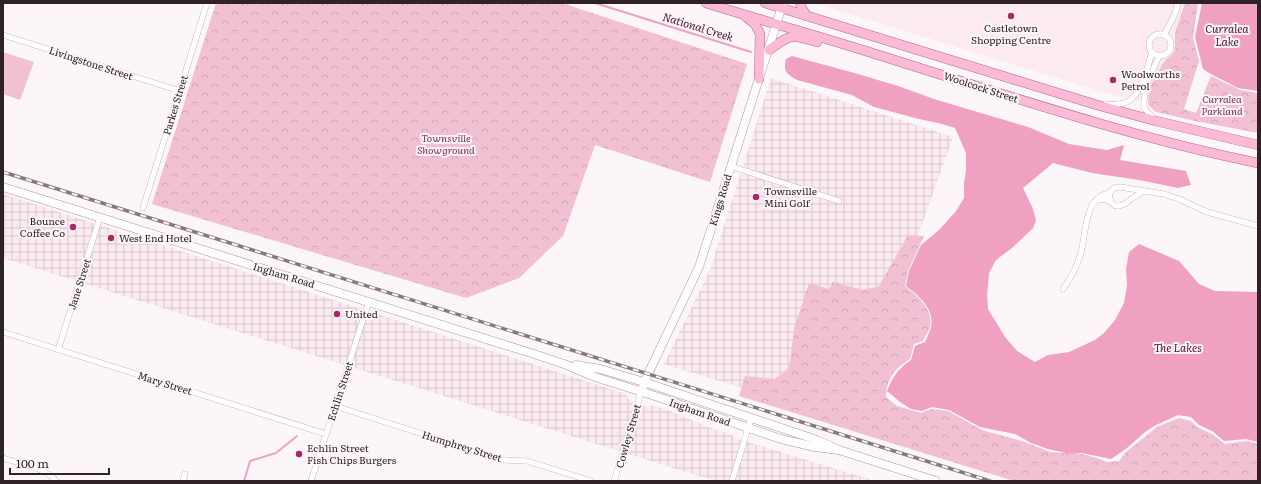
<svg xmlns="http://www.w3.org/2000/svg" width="1261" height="484" font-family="Literata,serif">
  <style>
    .built { fill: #fbeaf0 }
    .industrial { fill: url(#industrial-grid) }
    .park { fill: url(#park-crowns) }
    .garden { fill: #f2c0d3 }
    .water { fill: #f0a0c0 }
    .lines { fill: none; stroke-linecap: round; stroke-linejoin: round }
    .stream { stroke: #f0a0c0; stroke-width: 2 }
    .street-casing { stroke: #b4939f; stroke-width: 6 }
    .secondary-casing { stroke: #b4939f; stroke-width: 9 }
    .primary-casing { stroke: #b26887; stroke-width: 10 }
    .street { stroke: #fff; stroke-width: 5.5 }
    .secondary { stroke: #fff; stroke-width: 8 }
    .primary { stroke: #fbbbd6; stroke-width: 9 }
    .rail-casing { stroke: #847a7d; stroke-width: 3.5 }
    .rail { stroke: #fdf6f8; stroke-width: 2; stroke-dasharray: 6; stroke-linecap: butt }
    .poi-dot { fill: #ad266c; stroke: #fdf6f8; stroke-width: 1.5 }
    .labels { text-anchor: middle; stroke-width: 4; stroke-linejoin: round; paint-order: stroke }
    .poi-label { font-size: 10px; fill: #2e2226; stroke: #fdf6f8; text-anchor: start }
    .street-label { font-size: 10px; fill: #2e2226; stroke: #fdf6f8 }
    .park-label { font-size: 10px; font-style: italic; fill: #842855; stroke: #fdf6f8 }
    .water-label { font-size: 11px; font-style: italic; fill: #520d31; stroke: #fdf6f8 }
  </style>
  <defs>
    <pattern id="industrial-grid" width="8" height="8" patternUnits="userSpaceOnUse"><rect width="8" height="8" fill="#fbeaf0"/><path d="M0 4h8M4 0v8" fill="none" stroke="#d7c8ce"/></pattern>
    <pattern id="park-crowns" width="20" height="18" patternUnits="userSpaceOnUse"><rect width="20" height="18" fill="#f2c0d3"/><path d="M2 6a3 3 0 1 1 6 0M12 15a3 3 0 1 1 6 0" fill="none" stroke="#d0a5b5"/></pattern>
  </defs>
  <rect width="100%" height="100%" fill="#fdf6f8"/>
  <path class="built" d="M 814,3 L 1184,3 L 1181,54 L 1164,107 L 1109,94 Z"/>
  <g class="industrial">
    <path d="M 771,78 L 953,137 L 852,422 L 664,364 L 710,270 Z"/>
    <path d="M 3,194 L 626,394 L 629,400 L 648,407 L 653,405 L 670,411 L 708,427 L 732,435 L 735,438 L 875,481 L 715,481 L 3,258 Z"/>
  </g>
  <g class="park">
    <path d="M 216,3 L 562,3 L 747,64 L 710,182 L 595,145 L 563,236 L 519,278 L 466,298 L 152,204 Z"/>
    <path d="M 1185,3 L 1198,3 L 1193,38 L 1199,61 L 1184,109 L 1196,113 L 1211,76 L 1240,90 L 1258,93 L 1258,133 L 1195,121 L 1156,112 L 1148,105 L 1150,87 L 1163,63 L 1174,52 L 1175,49 L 1175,33 Z"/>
    <path d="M 908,235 L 924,236 L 908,271 L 905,286 C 917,296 934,309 930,327 C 929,331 925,336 923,341 L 914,344 L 910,359 C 894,369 887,378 886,397 L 897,406 L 921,413 L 931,409 L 948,411 L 982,430 L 1025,442 L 1050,452 L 1082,454 L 1097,458 L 1107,462 L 1119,461 L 1126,452 L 1157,427 L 1179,418 L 1191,421 L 1197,427 L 1212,434 L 1225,444 L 1248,441 L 1258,444 L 1258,481 L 1014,481 L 739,396 L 745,376 L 775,379 L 789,368 L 794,329 L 809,283 L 829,289 L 833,282 L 863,290 L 879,286 Z"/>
  </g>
  <path class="garden" d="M 3,52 L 34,62 L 20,100 L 3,94 Z"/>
  <g class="water">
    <path d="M 1202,3 L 1258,3 L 1258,91 L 1238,88 L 1209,73 L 1203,69 L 1195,37 Z"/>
    <path d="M 792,56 L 858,74 L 898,86 L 937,100 L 1028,127 L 1069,144 L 1107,150 L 1124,145 L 1120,160 L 1186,171 L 1191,185 L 1178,188 L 1139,180 L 1092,173 L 1053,163 L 1023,188 L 1033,209 L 1036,221 L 1033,228 L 1012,248 L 996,260 L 989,273 L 987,296 L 988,309 L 1005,337 L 1017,351 L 1035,362 L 1048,355 L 1069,352 L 1095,340 L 1104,333 L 1115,320 L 1124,303 L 1127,285 L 1126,269 L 1129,252 L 1139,244 L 1179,261 L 1199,284 L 1215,291 L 1258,292 L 1258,442 L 1246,439 L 1224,441 L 1212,431 L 1199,425 L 1191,417 L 1178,415 L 1156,425 L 1145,432 L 1127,448 L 1111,459 L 1082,453 L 1071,454 L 1048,449 L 1031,443 L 1015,434 L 980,427 L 949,410 L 932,407 L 922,411 L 911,409 L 900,402 L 887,391 C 893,376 898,369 911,360 L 915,346 L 925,342 C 927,337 930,332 931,327 C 935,309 919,296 906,286 L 909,271 L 921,245 L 939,230 L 956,211 L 964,198 L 964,183 L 966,171 L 966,153 L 955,128 L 942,124 L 915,118 L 874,107 L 852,95 L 797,80 C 786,74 783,71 786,59 Z"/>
  </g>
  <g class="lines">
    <g class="stream">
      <path d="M 595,3 L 751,52"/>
      <path d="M 244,481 L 250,461 L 276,453 L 297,436"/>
    </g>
    <defs>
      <g id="street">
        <circle cx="1160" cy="45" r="11"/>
        <path d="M 3,35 L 180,91"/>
        <path d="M 1164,35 L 1175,14 L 1178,3"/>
        <path d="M 1105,105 C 1112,104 1121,105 1127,102 C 1141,97 1148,65 1152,52"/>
        <path d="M 1155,120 L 1144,108 C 1143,88 1151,74 1159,56"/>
        <path d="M 730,166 L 839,201"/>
        <path d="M 1097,199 L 1107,200 L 1116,206 L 1119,206 L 1125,204 L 1131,199 L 1144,191"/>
        <path d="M 1111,202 C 1107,194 1111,187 1120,187 L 1164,194 L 1179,199 L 1207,212 L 1258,226"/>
        <path d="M 143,208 L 207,3"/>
        <path d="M 1063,289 C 1071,278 1077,266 1081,253 C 1086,234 1084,196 1110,193"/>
        <path d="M 3,332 L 326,434"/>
        <path d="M 58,350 L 100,217"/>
        <path d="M 335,406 L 504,460 L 527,461 L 591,481"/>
        <path d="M 3,458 C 18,463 47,468 56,481"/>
        <path d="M 183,481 L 185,474"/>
        <path d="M 311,481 L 369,301"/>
        <path d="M 614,481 L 641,392"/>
        <path d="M 732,481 L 751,418"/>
      </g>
      <g id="secondary">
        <path d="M 3,187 L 534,354 L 564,364 L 595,377 L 652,395 L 781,439 L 815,447 L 839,450"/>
        <path d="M 576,365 L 600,369 L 644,382 L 817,440 L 839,450 L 936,481"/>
        <path d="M 641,392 L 648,374 L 699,267 L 783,3"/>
      </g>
      <g id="primary">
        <path d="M 706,3 C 760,20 815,35 869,52 C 997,92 1125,136 1258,163"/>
        <path d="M 765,3 L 1097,105 L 1156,121 L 1258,145"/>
        <path d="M 800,3 L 802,9 L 807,16"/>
        <path d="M 746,17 L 755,24 L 760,34 L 759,79"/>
        <path d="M 769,50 C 791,34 791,34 817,42"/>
      </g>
    </defs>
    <use href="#street" class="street-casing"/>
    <use href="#secondary" class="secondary-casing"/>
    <use href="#primary" class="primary-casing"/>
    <use href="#street" class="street"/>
    <use href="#secondary" class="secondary"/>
    <use href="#primary" class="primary"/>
    <defs>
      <path id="rail" d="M 3,172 L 990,481"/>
    </defs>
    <use href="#rail" class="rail-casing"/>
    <use href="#rail" class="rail"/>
  </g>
  <g class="poi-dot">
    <circle cx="1011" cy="16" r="4"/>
    <circle cx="1113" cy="80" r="4"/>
    <circle cx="756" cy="197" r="4"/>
    <circle cx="73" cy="227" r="4"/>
    <circle cx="111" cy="238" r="4"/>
    <circle cx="337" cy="314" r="4"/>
    <circle cx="299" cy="454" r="4"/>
  </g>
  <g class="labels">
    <g class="poi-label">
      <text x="1011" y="32" text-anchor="middle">Castletown<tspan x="1011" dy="12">Shopping Centre</tspan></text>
      <text x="1121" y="78">Woolworths<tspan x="1121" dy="12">Petrol</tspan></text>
      <text x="764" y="195">Townsville<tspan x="764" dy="12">Mini Golf</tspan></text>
      <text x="65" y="225" text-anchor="end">Bounce<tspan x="65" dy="12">Coffee Co</tspan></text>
      <text x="119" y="242">West End Hotel</text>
      <text x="345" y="318">United</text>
      <text x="307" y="452">Echlin Street<tspan x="307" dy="12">Fish Chips Burgers</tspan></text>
    </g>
    <g class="street-label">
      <text transform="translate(91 63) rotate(18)" y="4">Livingstone Street</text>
      <text transform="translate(981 87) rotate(18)" y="4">Woolcock Street</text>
      <text transform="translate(175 105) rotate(-73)" y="4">Parkes Street</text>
      <text transform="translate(720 200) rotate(-73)" y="4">Kings Road</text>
      <text transform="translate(284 275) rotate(17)" y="4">Ingham Road</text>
      <text transform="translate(79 284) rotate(-72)" y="4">Jane Street</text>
      <text transform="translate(165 383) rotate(17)" y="4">Mary Street</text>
      <text transform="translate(340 391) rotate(-72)" y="4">Echlin Street</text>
      <text transform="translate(700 412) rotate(19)" y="4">Ingham Road</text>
      <text transform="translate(628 436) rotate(-74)" y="4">Cowley Street</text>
      <text transform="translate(462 446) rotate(17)" y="4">Humphrey Street</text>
    </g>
    <g class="park-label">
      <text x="1222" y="103">Curralea<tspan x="1222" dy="12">Parkland</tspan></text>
      <text x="446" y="142">Townsville<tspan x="446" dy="12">Showground</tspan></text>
    </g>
    <g class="water-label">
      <text transform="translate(698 27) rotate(17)" y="4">National Creek</text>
      <text x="1227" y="33">Curralea<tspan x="1227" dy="13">Lake</tspan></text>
      <text x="1178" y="352">The Lakes</text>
    </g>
  </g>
  <rect width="1261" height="484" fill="none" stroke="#2e2226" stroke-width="8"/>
  <path d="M10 468v6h99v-6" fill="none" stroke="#2e2226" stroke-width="2"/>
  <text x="16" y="468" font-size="12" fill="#2e2226" stroke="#fdf6f8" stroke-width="3" paint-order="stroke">100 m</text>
</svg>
